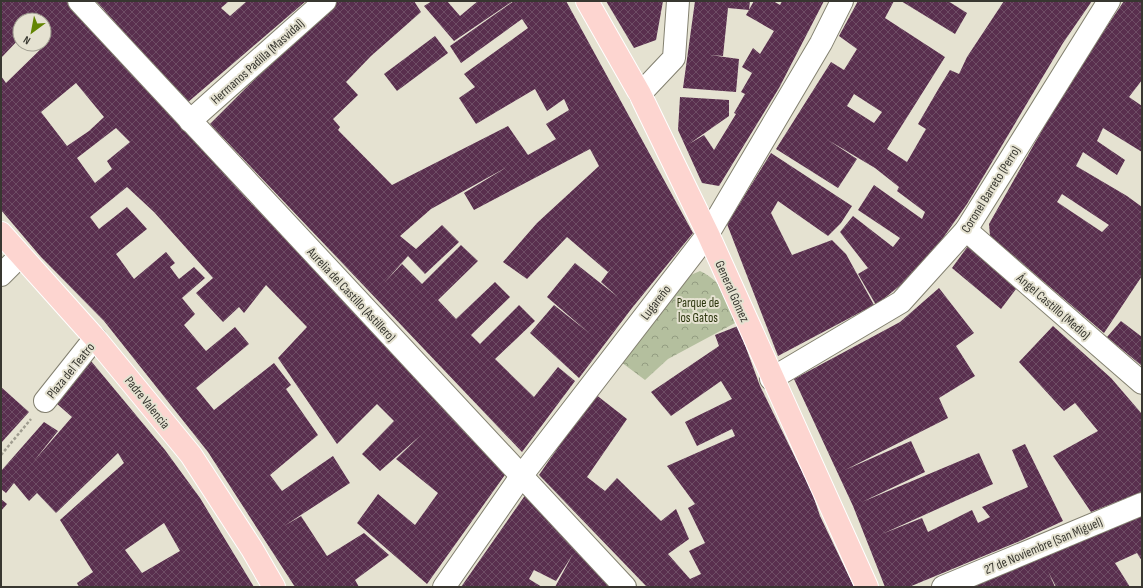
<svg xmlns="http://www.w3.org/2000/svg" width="1143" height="588" font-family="'Sofia Sans Condensed',sans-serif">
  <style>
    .park { fill: url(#park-crowns) }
    .building { fill: url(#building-cross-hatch); fill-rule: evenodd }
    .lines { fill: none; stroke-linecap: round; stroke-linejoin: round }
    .minor-casing { stroke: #838070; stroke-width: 24 }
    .major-casing { stroke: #fff; stroke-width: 24 }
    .path { stroke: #a09d90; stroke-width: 2.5; stroke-dasharray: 3 2; stroke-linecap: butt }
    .minor { stroke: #fff; stroke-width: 22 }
    .major { stroke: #fdd5d0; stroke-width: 22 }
    .labels { text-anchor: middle; stroke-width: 4; stroke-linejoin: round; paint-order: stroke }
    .street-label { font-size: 13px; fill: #383730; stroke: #e5e2d1 }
    .park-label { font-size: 13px; fill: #2b350c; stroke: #e5e2d1 }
  </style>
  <defs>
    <pattern id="park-crowns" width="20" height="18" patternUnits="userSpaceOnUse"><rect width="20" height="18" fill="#b4bf9e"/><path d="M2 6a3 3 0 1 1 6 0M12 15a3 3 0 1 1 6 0" fill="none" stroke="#939c81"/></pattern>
    <pattern id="building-cross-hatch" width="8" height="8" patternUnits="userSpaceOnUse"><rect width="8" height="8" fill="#592f4e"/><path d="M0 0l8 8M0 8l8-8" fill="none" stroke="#6e4d65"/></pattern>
  </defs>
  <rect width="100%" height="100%" fill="#e5e2d1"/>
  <path class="park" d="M 700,271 C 725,283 726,299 735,323 L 668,359 L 645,380 L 621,362 L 686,277 Z"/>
  <g class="building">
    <path d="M 1,1 L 68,1 L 247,199 L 507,472 L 427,584 L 357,523 L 378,494 L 415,525 L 438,493 L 396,459 L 421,435 L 380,471 L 362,454 L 394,421 L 377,404 L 337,444 L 278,358 L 307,327 L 266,285 L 244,313 L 239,307 L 223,322 L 196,293 L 213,278 L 154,212 L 127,187 L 90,217 L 99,229 L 127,207 L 147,229 L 116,254 L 134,279 L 166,252 L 175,263 L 170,267 L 179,279 L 194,267 L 205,278 L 182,298 L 195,314 L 184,325 L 206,351 L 235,327 L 249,344 L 196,388 L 214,410 L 274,363 L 291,385 L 286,389 L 318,435 L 270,475 L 282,491 L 333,456 L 350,483 L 284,526 L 301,516 L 327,556 L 364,533 L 389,555 L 355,580 L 359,587 L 295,587 L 208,452 L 104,321 L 41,257 L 1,210 L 1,76 L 6,83 L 49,41 L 44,36 L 44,20 L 20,20 L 20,38 L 1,58 ZM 76,83 L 104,117 L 89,131 L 67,146 L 41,112 ZM 116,128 L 130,142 L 107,161 L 112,169 L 95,183 L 77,158 Z"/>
    <path d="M 96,1 L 229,1 L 221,8 L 230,16 L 247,1 L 306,1 L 187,103 Z"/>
    <path d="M 337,1 L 414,1 L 421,12 L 371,56 L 346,82 L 358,95 L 333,119 L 340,127 L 338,130 L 392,185 L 508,126 L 528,155 L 556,139 L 546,124 L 569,110 L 564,99 L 547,111 L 535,89 L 476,124 L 459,98 L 475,87 L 464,74 L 528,28 L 522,19 L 461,63 L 450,46 L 514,1 L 566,1 L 693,233 L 632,308 L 579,378 L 530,333 L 554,305 L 589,333 L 547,297 L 575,263 L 618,297 L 601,282 L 612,267 L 608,272 L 567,237 L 527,279 L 503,262 L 537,223 L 599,166 L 590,149 L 474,210 L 464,193 L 507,167 L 431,209 L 400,236 L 416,249 L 442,225 L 459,242 L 425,274 L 408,256 L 383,284 L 402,264 L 422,284 L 461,245 L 478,261 L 438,300 L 456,319 L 495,282 L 510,297 L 471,335 L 480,344 L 519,305 L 535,321 L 495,359 L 534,397 L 558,367 L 575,381 L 522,452 L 210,124 L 274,60 Z"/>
    <path d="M 432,1 L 447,1 L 460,16 L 478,1 L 513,1 L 454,41 L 424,6 Z"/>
    <path d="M 606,1 L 663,1 L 656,40 L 634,48 Z"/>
    <path d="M 695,1 L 750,1 L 749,10 L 728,8 L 723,56 L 710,55 L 739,59 L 736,92 L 683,88 Z"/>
    <path d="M 754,1 L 773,1 L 780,5 L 782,1 L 824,1 L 779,88 L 719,186 L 702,183 L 678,130 L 680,97 L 729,100 L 729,116 L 689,144 L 704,135 L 714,150 L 736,114 L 734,113 L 745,94 L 741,92 L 752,73 L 742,67 L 753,48 L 760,54 L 774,31 L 746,15 Z"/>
    <path d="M 858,1 L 894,1 L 885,18 L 945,57 L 887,149 L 907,162 L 926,129 L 918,124 L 939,88 L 950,70 L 959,74 L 967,57 L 1004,1 L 1092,1 L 1063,43 L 967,204 L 938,245 L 912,276 L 876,305 L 858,274 L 868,268 L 840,232 L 853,216 L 893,247 L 900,238 L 858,210 L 874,185 L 922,219 L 925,212 L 897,191 L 899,187 L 875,168 L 828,140 L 857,159 L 838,188 L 776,149 L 831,62 L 844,70 L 857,49 L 839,36 ZM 854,94 L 882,112 L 874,123 L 847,106 Z"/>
    <path d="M 901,1 L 948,1 L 967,13 L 955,34 Z"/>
    <path d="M 1124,1 L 1142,1 L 1142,80 L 1129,97 L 1142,106 L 1142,152 L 1103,128 L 1097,141 L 1125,160 L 1117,175 L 1083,152 L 1076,166 L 1127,196 L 1142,207 L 1142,276 L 1104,333 L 990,236 L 989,224 L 1070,81 ZM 1062,194 L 1109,225 L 1102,232 L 1057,202 Z"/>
    <path d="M 435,36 L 448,53 L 397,91 L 384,74 Z"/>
    <path d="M 771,153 L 852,206 L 841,223 L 828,236 L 778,201 L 771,213 L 792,255 L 832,240 L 846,254 L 874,305 L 778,356 L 727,224 Z"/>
    <path d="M 968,246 L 1016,289 L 1001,309 L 952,268 Z"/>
    <path d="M 939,288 L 974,333 L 956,346 L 975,376 L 939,398 L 948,418 L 845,470 L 911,441 L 925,472 L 862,502 L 979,453 L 993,484 L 882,534 L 922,518 L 928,532 L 972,510 L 978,523 L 990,517 L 982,507 L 1028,487 L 1012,450 L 1025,444 L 1063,521 L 1020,541 L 909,587 L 885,587 L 853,506 L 794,379 L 900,322 Z"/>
    <path d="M 1121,321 L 1142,337 L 1142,366 L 1107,337 Z"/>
    <path d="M 738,326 L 760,386 L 812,492 L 820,516 L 854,587 L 647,587 L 539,475 L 595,394 L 627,419 L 587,477 L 605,491 L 617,478 L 661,521 L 676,509 L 689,539 L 668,554 L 690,579 L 701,574 L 689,551 L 705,543 L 688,508 L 695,504 L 667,466 L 735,436 L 732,429 L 697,446 L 685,422 L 732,399 L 721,381 L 671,416 L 651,392 L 719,346 L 715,335 Z"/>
    <path d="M 1053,326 L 1111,378 L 1142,414 L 1142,492 L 1091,512 L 1053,456 L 1098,431 L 1075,403 L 1064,411 L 1019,362 Z"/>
    <path d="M 91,361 L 165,450 L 200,498 L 254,587 L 79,587 L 77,583 L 93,572 L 60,520 L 124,463 L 118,453 L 56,513 L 37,493 L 29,501 L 14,483 L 6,493 L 1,489 L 1,471 L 44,422 L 58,431 L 33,462 L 72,417 L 56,403 ZM 164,523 L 180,551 L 142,573 L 125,550 Z"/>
    <path d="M 1,387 L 29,412 L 1,443 Z"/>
    <path d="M 526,494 L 617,587 L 555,587 L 573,554 L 556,581 L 534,570 L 529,579 L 542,587 L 461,587 Z"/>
    <path d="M 1,499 L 7,504 L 1,511 Z"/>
    <path d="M 1142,513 L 1142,561 L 1137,553 L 1115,563 L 1130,587 L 1056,587 L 1048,571 L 1055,587 L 972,587 Z"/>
  </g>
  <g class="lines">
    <defs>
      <g id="minor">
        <path d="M 79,1 L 625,587"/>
        <path d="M 640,94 L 674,58 L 678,1"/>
        <path d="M 190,121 L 325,1"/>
        <path d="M 966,230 L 1142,383"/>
        <path d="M 1,275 L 20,256"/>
        <path d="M 771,379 L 901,302 L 966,230 L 1109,1"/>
        <path d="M 45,401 L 95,338"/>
        <path d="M 444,587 L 522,475 L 708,234 L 821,43 L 842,1"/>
        <path d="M 943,587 L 1142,504"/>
      </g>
      <g id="major">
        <path d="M 587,1 L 640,94 L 708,234 L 867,587"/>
        <path d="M 1,233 L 95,338 L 191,455 L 252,549 L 274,587"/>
      </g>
    </defs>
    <use href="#minor" class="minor-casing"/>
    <use href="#major" class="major-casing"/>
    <path class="path" d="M 1,455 L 31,419"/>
    <use href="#minor" class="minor"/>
    <use href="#major" class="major"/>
  </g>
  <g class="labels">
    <g class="street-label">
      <text transform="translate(257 61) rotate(-42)" y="5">Hermanos Padilla (Masvidal)</text>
      <text transform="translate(990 189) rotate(-58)" y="5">Coronel Barreto (Perro)</text>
      <text transform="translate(733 291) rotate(66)" y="5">General Gómez</text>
      <text transform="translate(352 294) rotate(47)" y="5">Aurelia del Castillo (Astillero)</text>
      <text transform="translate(655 302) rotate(-52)" y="5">Lugareño</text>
      <text transform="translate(1054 306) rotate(41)" y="5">Ángel Castillo (Medio)</text>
      <text transform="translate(70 370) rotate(-51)" y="5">Plaza del Teatro</text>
      <text transform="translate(148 402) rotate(51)" y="5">Padre Valencia</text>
      <text transform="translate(1043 545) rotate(-23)" y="5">27 de Noviembre (San Miguel)</text>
    </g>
    <g class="park-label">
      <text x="698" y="307">Parque de<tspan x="698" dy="15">los Gatos</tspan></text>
    </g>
  </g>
  <rect width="1143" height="588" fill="none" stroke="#383730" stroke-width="4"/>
  <g transform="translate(32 32) rotate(212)"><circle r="19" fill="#e5e2d1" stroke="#a09e91"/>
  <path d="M0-3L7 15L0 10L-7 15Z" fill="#638502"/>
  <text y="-6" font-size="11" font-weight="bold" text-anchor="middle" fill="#383730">N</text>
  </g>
</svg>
